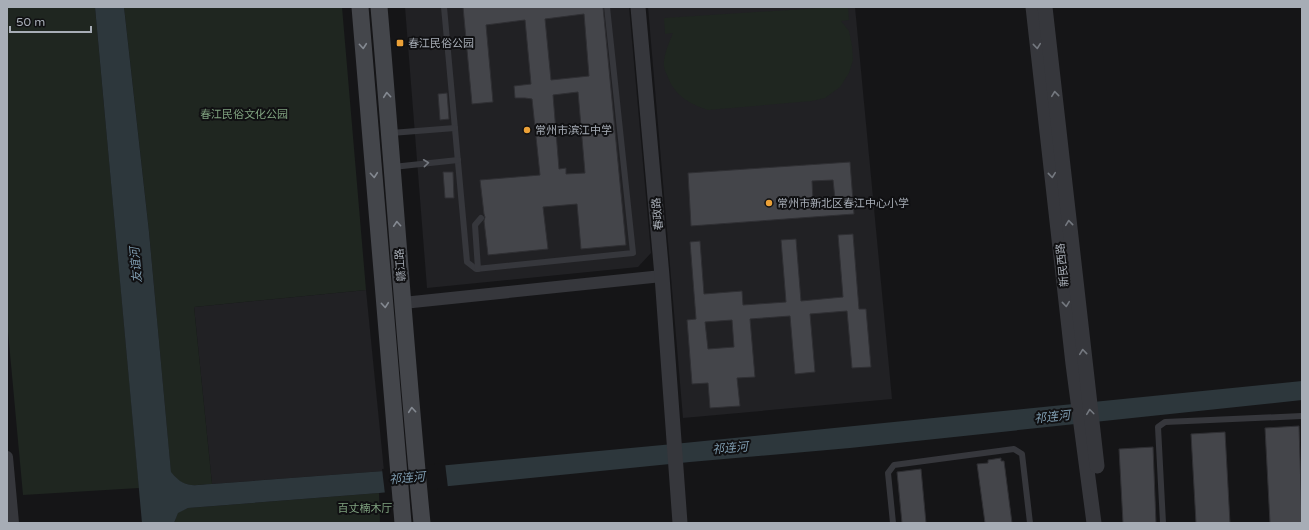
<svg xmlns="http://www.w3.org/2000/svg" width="1309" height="530" font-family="'Varela Round','Noto Sans SC',sans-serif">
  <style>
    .built { fill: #212124 }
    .green { fill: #1f2620 }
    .water { fill: #2d373c }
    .pier { fill: #151517 }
    .building { fill: #44454a; stroke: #2f2f33; fill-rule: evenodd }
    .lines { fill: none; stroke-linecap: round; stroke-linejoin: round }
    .service { stroke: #36373c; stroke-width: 6 }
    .minor { stroke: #36373c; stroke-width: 12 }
    .tertiary { stroke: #36373c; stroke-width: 15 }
    .secondary { stroke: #44464b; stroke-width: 17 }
    .oneway { stroke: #848991 }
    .oneway2 { stroke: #74787f }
    .poi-dot { fill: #eca137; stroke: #101012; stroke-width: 1.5 }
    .labels { text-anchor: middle; stroke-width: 4; stroke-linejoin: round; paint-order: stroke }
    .poi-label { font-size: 11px; fill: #a7adb6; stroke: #101012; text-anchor: start }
    .park-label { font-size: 11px; fill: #7fa17f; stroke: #101012 }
    .street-label { font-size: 11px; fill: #a7adb6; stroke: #101012 }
    .water-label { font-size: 12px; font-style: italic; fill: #7f9db1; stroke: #101012 }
  </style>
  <rect width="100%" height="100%" fill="#151517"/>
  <g class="built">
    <path d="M 405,7 L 629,7 L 651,253 L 638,267 L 427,288 Z"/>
    <path d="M 648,7 L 855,7 L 892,399 L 683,418 Z"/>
    <path d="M 366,290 L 384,471 L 212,484 L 194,307 Z"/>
  </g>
  <g class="green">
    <path d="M 7,7 L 95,7 L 139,488 L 23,495 L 7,321 Z"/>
    <path d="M 124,7 L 342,7 L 366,290 L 194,307 L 212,484 C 192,485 185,489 171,473 L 149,232 Z"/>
    <path d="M 836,7 L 848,7 L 849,20 L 841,21 L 849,31 L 852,46 L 853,60 L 849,73 L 840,87 L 825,98 L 812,101 L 708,110 C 689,104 674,95 667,75 C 666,73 664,69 664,66 C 663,56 669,43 673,33 L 665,34 L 664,18 Z"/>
    <path d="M 379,493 L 380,523 L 174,523 L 178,512 L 188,508 Z"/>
  </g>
  <path class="water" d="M 95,7 L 124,7 L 149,232 L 171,472 C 185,489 192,485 212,484 L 384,471 L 684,443 L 1302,381 L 1302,400 L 850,448 L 690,462 L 379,493 L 188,508 L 178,513 L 174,523 L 142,523 Z"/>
  <path class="pier" d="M 445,463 L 448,488 L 385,494 L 382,469 Z"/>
  <g class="building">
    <path d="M 463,7 L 603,7 L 626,245 L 581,249 L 577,204 L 543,207 L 548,249 L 488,255 L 484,221 L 485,217 L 484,214 L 480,180 L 540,175 L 532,99 L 525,98 L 515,98 L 514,86 L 531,84 L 525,20 L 486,25 L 493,102 L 472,104 ZM 584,14 L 589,76 L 551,80 L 545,19 ZM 578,92 L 585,173 L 566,174 L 566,168 L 559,169 L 553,95 Z"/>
    <path d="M 447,93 L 449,119 L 440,120 L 438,94 Z"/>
    <path d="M 850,162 L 854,214 L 691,226 L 688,173 ZM 833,180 L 835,199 L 813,200 L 812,181 Z"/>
    <path d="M 443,172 L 453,172 L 454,198 L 445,198 Z"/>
    <path d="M 853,234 L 859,309 L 866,309 L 871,367 L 852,368 L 847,311 L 810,314 L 815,372 L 795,374 L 790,316 L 750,319 L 755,377 L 737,378 L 740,406 L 710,408 L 708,383 L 692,384 L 687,320 L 696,319 L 690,242 L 700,241 L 704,294 L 742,291 L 743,305 L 786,302 L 781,240 L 796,239 L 801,301 L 843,297 L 838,235 ZM 732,320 L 734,347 L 708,349 L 705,322 Z"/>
    <path d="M 1299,426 L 1302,523 L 1270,523 L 1265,428 Z"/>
    <path d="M 1225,432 L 1230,523 L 1196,523 L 1191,434 Z"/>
    <path d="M 1153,447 L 1156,523 L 1123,523 L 1119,449 Z"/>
    <path d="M 1001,458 L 1001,461 L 1004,461 L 1012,523 L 985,523 L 977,464 L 988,463 L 988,460 Z"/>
    <path d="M 921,469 L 926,523 L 902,523 L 897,472 Z"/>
  </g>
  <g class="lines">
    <g class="service">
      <path d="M 444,7 L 467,262 L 476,269 L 633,253 L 607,7"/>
      <path d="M 391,133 L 455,128"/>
      <path d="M 393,167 L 458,160"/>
      <path d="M 478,269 L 475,225 L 481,218"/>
      <path d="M 893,523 L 888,473 L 894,465 L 1014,449 L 1022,454 L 1030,523"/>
      <path d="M 1163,523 L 1158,427 L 1165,422 L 1302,416"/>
    </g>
    <g class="minor">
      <path d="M 403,303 L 662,276"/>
      <path d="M 7,457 L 13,523"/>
    </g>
    <g class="tertiary">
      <path d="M 638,7 L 662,276 L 680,523"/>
      <path d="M 1033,7 L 1073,364 L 1094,523"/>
      <path d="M 1045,7 L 1097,466"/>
    </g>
    <g class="secondary">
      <path d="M 360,7 L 403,523"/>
      <path d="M 379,7 C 394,179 405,351 422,523"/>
    </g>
  </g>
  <defs><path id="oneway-chevron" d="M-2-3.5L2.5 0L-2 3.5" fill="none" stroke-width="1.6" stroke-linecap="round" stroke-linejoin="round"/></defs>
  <g class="oneway">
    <use href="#oneway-chevron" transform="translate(363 46) rotate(85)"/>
    <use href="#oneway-chevron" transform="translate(387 95) rotate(-95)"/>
    <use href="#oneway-chevron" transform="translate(374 175) rotate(85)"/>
    <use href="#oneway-chevron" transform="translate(397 224) rotate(-94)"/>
    <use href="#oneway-chevron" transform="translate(385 305) rotate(85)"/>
    <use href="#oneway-chevron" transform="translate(412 410) rotate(-95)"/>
  </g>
  <g class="oneway2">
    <use href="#oneway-chevron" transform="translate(1037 46) rotate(84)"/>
    <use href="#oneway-chevron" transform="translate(1055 94) rotate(-96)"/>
    <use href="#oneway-chevron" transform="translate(426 163) rotate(-6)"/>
    <use href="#oneway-chevron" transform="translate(1052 175) rotate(84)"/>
    <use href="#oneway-chevron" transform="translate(1069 223) rotate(-96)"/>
    <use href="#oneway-chevron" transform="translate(1066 304) rotate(84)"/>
    <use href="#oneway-chevron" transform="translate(1083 352) rotate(-96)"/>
    <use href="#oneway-chevron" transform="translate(1090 412) rotate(-97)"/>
  </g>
  <g class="poi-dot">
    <rect x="396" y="39" width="8" height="8" rx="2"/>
    <circle cx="527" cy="130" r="4"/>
    <circle cx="769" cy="203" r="4"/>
  </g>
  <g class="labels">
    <g class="poi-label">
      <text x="408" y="47">春江民俗公园</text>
      <text x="535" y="134">常州市滨江中学</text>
      <text x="777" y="207">常州市新北区春江中心小学</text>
    </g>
    <g class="park-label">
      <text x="244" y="118">春江民俗文化公园</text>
      <text x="365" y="512">百丈楠木厅</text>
    </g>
    <g class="street-label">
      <text transform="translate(657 214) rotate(-95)" y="4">春政路</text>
      <text transform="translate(400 265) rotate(-94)" y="4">赣江路</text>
      <text transform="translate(1062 265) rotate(-96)" y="4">新民西路</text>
    </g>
    <g class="water-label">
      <text transform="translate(136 265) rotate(-95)" y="4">友谊河</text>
      <text transform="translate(1052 417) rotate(-6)" y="4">祁连河</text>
      <text transform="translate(730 448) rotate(-5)" y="4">祁连河</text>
      <text transform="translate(407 478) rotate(-5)" y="4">祁连河</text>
    </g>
  </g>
  <rect width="1309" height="530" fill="none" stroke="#a7adb6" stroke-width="16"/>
  <path d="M10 26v6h81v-6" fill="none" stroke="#a7adb6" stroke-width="2"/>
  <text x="16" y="26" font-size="12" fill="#a7adb6" stroke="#101012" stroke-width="3" paint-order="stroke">50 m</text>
</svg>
